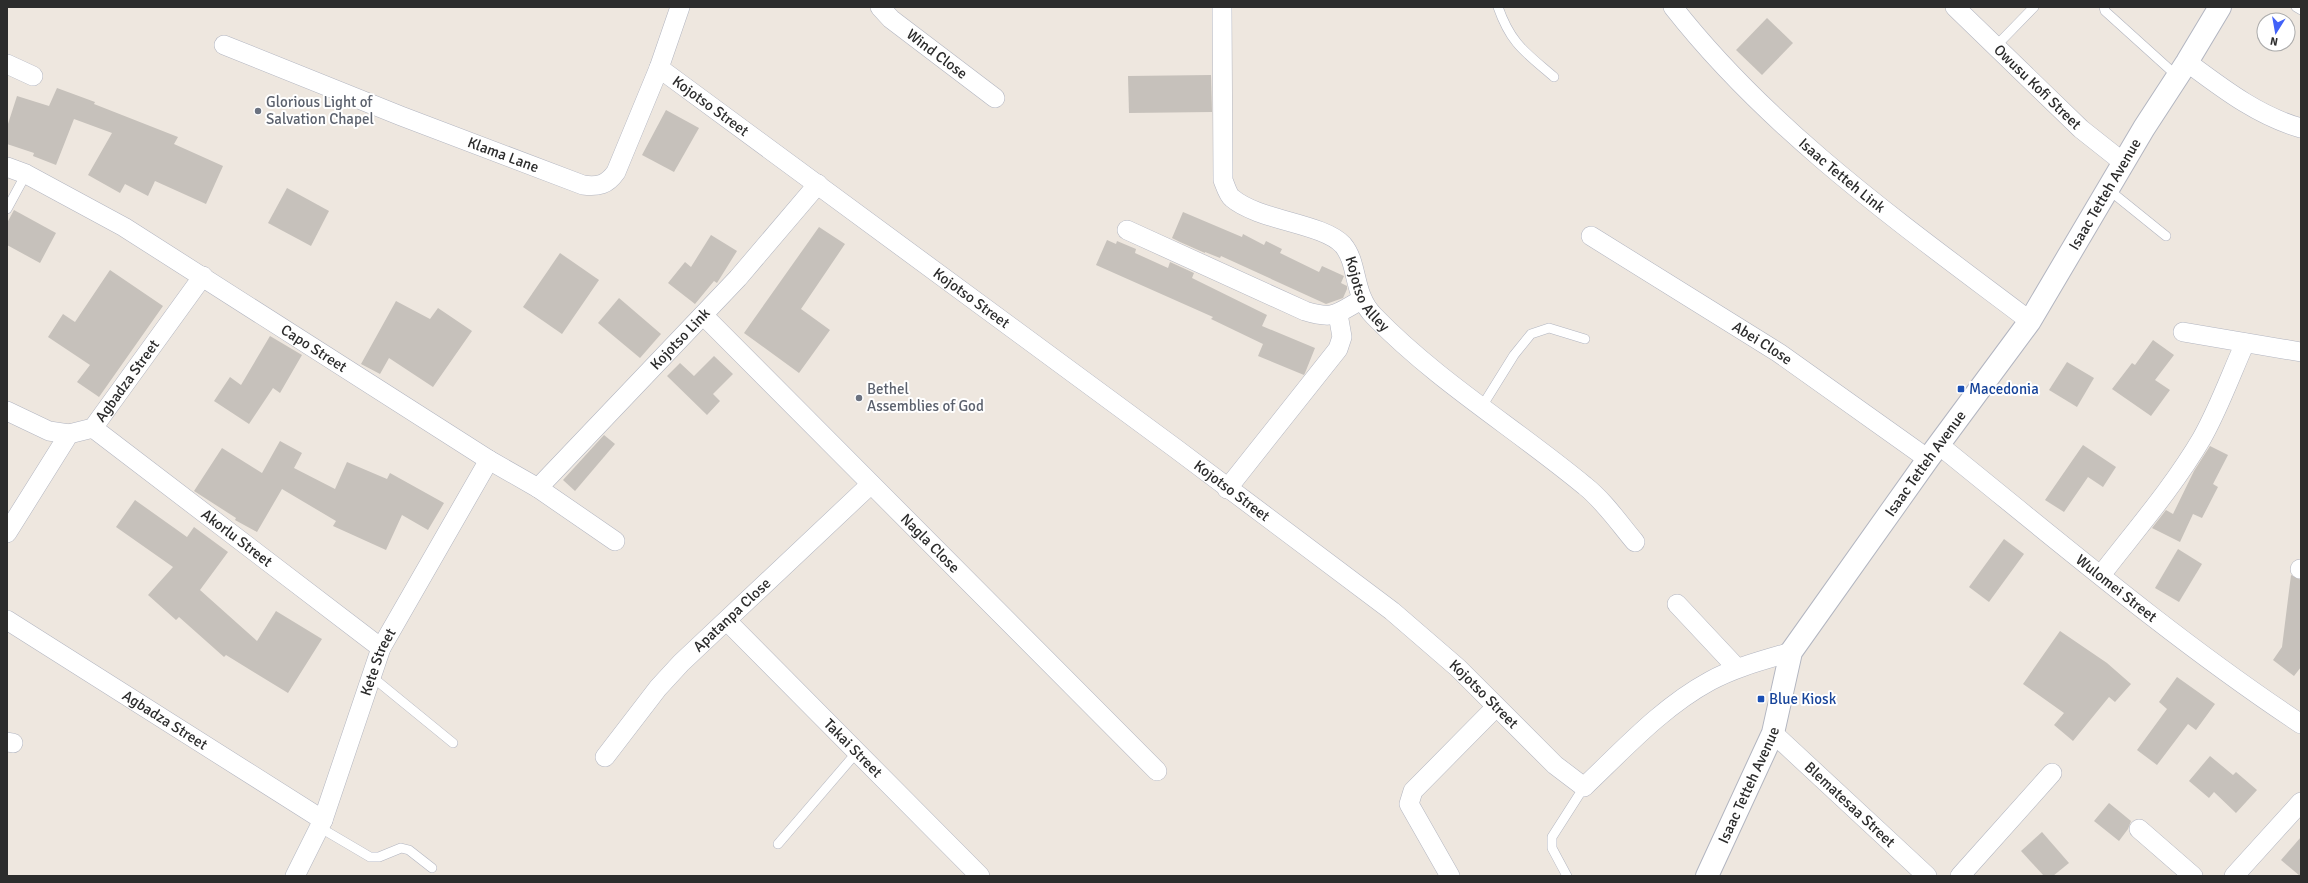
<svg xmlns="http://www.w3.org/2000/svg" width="2308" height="883" font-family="Signika,sans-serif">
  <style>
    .building { fill: #c6c1bb }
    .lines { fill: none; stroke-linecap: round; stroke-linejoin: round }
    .lane-casing { stroke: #b2b5c0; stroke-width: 10 }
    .street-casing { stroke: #b2b5c0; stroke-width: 20 }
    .secondary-casing { stroke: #b2b5c0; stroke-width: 24 }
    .lane { stroke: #fff; stroke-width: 9 }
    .street { stroke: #fff; stroke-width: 19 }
    .secondary { stroke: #fff; stroke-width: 22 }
    .worship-dot { fill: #6b7280; stroke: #fff; stroke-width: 1.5 }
    .transit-dot { fill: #1a4fb4; stroke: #fff; stroke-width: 1.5 }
    .labels { text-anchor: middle; stroke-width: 4; stroke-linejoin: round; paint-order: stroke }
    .street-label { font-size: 15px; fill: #2c2c2c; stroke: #fff }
    .worship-label { font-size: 15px; fill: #5b616d; stroke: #fff; text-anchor: start }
    .transit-label { font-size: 15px; fill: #164399; stroke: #fff; text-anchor: start }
  </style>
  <rect width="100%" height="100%" fill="#eee7df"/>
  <g class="building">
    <path d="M 1767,18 L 1793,43 L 1762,75 L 1736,50 Z"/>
    <path d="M 1211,75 L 1212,112 L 1129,113 L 1128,76 Z"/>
    <path d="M 57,88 L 95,102 L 94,104 L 178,137 L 174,144 L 223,166 L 206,204 L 155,181 L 148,196 L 125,184 L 120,193 L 88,175 L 112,133 L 74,119 L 56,165 L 33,156 L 34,153 L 7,144 L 7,127 L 17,96 L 49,106 Z"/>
    <path d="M 666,110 L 699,128 L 674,172 L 642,155 Z"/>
    <path d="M 287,188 L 329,211 L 311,246 L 268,223 Z"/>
    <path d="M 14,210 L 56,233 L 40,263 L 7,245 L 7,223 Z"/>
    <path d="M 1183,212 L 1242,237 L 1243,234 L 1264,245 L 1266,241 L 1282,249 L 1280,253 L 1319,272 L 1322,266 L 1344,276 L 1341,283 L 1347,286 L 1347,289 L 1343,298 L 1326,304 L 1221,256 L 1220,258 L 1205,252 L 1205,253 L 1180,242 L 1172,238 Z"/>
    <path d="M 819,227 L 845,244 L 801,309 L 830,330 L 799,373 L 744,333 Z"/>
    <path d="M 711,235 L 737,251 L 717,283 L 714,281 L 695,304 L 668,283 L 685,262 L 691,267 Z"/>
    <path d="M 1107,240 L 1116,244 L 1117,241 L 1136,249 L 1135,253 L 1168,268 L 1170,262 L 1194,273 L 1192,278 L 1267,315 L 1262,326 L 1315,348 L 1305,373 L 1304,375 L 1258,356 L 1263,344 L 1211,319 L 1213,317 L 1096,265 Z"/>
    <path d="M 560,253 L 599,280 L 562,334 L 523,307 Z"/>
    <path d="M 110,270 L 163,306 L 99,397 L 77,382 L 90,365 L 48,337 L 63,314 L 75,322 Z"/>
    <path d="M 619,298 L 661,334 L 640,358 L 598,323 Z"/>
    <path d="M 396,301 L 430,319 L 438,308 L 472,331 L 433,387 L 389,358 L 380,374 L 361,364 Z"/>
    <path d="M 270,336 L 302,355 L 280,393 L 273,388 L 249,424 L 214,401 L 230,377 L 241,385 Z"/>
    <path d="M 2153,340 L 2174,355 L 2155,380 L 2170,390 L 2151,416 L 2112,389 L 2132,363 L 2135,365 Z"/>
    <path d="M 714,356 L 733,374 L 713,394 L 720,401 L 707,415 L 667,376 L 680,363 L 694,376 Z"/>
    <path d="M 2067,362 L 2094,378 L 2077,407 L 2049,390 Z"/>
    <path d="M 604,435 L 615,444 L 575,491 L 563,480 Z"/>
    <path d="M 280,441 L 302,453 L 294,468 L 335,489 L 347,462 L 387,479 L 390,473 L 444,503 L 428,530 L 402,515 L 386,550 L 333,526 L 336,521 L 282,489 L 257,532 L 235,520 L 236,518 L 194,491 L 222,448 L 262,473 Z"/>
    <path d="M 2083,445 L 2116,467 L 2103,487 L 2088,477 L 2064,512 L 2045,500 Z"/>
    <path d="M 2210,446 L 2228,455 L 2213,484 L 2218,487 L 2202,518 L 2193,514 L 2180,542 L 2152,528 L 2166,510 L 2173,514 L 2194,471 Z"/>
    <path d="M 135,500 L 187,537 L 194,527 L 228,552 L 200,590 L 257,641 L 276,611 L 322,639 L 288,693 L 226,655 L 224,657 L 179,617 L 176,620 L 148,595 L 173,567 L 116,527 Z"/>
    <path d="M 2004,539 L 2024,554 L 1989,602 L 1969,587 Z"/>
    <path d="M 2178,549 L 2202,564 L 2179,602 L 2155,588 Z"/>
    <path d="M 2291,575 L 2301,580 L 2301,667 L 2294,676 L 2273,660 L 2282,647 Z"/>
    <path d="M 2060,631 L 2107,663 L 2131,684 L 2115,702 L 2109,697 L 2073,741 L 2054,725 L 2064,713 L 2023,684 Z"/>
    <path d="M 2177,677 L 2215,704 L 2196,730 L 2188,724 L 2157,765 L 2137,750 L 2167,709 L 2159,702 Z"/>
    <path d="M 2210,756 L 2233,775 L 2236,772 L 2257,790 L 2236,813 L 2214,792 L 2209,798 L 2189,781 Z"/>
    <path d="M 2109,803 L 2131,821 L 2128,829 L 2119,841 L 2094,821 Z"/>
    <path d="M 2042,832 L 2069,863 L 2053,876 L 2044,876 L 2021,851 Z"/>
    <path d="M 2301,837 L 2301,876 L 2300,876 L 2281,860 Z"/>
  </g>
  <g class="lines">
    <defs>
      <g id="lane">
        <path d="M 1498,7 C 1511,44 1525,52 1554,77"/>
        <path d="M 2104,7 L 2105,11 L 2177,76"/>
        <path d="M 2296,7 L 2301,10"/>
        <path d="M 1995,47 L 2034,7"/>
        <path d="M 2109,190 L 2166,236"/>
        <path d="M 7,209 L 26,174"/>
        <path d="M 1481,408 L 1514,355 L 1531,334 L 1549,328 L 1585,339"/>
        <path d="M 371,676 L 453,743"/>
        <path d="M 319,827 L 370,857 L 379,857 L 401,848 L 409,850 L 432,868"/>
        <path d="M 778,844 L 857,752"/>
        <path d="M 1567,876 L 1552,848 L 1552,837 L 1584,787"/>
      </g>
      <g id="street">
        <path id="s1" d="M 880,7 L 891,19 L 995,98"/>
        <path id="s2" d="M 1222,7 L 1223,180 C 1225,185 1228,195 1232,198 C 1259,221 1323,223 1343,245 C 1359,264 1352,294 1374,316 C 1437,381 1515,428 1585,486 C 1604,501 1619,523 1635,542"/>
        <path id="s3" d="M 1673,7 C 1772,133 1903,225 2030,321"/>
        <path id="s4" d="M 1955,7 L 2081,129 L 2124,163"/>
        <path id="s5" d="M 224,45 L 401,116 L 583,185 C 598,187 607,185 616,172 L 659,68 L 680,7"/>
        <path d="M 2187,62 C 2222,88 2258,116 2301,128"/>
        <path d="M 7,64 L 33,76"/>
        <path id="s6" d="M 659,68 L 1175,448 L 1392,611 L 1458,668 L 1555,765 L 1584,787 C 1624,749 1662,707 1710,681 C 1736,667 1764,660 1791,652"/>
        <path id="s7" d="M 7,167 L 26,174 L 124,227 L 489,460 L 538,488 L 615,541"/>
        <path d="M 1127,230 L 1305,311 C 1334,320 1336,314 1361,300"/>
        <path id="s8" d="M 1591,236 L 1779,353 L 1928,459"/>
        <path id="s9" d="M 703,315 L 1157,771"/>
        <path d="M 2183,332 L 2301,352"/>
        <path d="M 7,411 L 49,431 L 69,434"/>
        <path id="s10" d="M 93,428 L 381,648"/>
        <path id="s11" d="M 1939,445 C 2057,540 2174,640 2301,724"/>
        <path id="s12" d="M 538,488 L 738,278 L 818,184"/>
        <path d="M 1227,489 L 1338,349 L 1342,337 L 1338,314"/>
        <path id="s13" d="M 7,533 L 69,434 L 93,428 L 203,276"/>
        <path d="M 2300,569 L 2301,569"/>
        <path d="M 2101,575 C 2135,531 2174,486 2202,438 C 2219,408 2231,374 2245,343"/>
        <path d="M 1677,604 L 1737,668"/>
        <path id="s14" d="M 7,620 L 323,820"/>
        <path id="s15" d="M 727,621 L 980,876"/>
        <path id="s16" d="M 1773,733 L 1927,876"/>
        <path d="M 7,742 L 13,743"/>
        <path id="s17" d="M 605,757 L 658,688 L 681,663 L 871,484"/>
        <path d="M 2139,829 L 2193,876"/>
        <path id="s18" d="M 295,876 L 323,820 L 381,648 L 489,460"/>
        <path d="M 1450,876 L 1409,804 L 1413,791 L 1496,707"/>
        <path d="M 1960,876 L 2052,773"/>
        <path d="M 2234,876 L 2301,802"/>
      </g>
      <g id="secondary">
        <path id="s19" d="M 1707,876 L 1773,733 L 1791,652 L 1928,459 L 2030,321 L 2144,128 L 2187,62 L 2220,7"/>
      </g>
    </defs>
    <use href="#lane" class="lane-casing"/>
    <use href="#street" class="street-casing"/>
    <use href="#secondary" class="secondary-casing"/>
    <use href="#lane" class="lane"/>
    <use href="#street" class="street"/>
    <use href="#secondary" class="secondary"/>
  </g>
  <g class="worship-dot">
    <circle cx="258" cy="111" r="4"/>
    <circle cx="859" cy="398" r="4"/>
  </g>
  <g class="transit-dot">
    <rect x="1957" y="385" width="8" height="8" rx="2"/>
    <rect x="1757" y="695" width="8" height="8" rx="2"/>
  </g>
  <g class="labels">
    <g class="street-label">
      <text dy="5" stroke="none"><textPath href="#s1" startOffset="74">Wind Close</textPath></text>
      <text dy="5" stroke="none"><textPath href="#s4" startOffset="115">Owusu Kofi Street</textPath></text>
      <text dy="5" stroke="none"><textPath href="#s6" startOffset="64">Kojotso Street</textPath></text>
      <text dy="5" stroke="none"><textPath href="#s5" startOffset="300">Klama Lane</textPath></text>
      <text dy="5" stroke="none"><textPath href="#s3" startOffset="239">Isaac Tetteh Link</textPath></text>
      <text dy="5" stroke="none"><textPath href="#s19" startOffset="796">Isaac Tetteh Avenue</textPath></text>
      <text dy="5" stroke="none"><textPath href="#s2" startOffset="370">Kojotso Alley</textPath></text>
      <text dy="5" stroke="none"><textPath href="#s6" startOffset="388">Kojotso Street</textPath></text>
      <text dy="5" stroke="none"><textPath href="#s12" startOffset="206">Kojotso Link</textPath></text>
      <text dy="5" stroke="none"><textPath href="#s8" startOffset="202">Abei Close</textPath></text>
      <text dy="5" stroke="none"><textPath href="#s7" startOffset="357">Capo Street</textPath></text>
      <text dy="5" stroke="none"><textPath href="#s13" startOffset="200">Agbadza Street</textPath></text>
      <text dy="5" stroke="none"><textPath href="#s19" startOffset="472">Isaac Tetteh Avenue</textPath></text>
      <text dy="5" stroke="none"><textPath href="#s6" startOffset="712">Kojotso Street</textPath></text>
      <text dy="5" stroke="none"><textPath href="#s10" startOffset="181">Akorlu Street</textPath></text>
      <text dy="5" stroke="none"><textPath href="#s9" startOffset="322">Nagla Close</textPath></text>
      <text dy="5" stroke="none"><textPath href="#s11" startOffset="228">Wulomei Street</textPath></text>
      <text dy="5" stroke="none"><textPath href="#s17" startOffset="191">Apatanpa Close</textPath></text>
      <text dy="5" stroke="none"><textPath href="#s18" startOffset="230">Kete Street</textPath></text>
      <text dy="5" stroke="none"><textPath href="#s6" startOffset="1036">Kojotso Street</textPath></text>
      <text dy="5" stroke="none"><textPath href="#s14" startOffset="187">Agbadza Street</textPath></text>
      <text dy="5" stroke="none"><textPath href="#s15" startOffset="179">Takai Street</textPath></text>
      <text dy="5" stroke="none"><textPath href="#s19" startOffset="100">Isaac Tetteh Avenue</textPath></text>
      <text dy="5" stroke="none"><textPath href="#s16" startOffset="105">Blematesaa Street</textPath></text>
    </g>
    <g class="worship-label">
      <text x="266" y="107">Glorious Light of<tspan x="266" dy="17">Salvation Chapel</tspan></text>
      <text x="867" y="394">Bethel<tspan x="867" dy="17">Assemblies of God</tspan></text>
    </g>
    <g class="transit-label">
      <text x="1969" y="394">Macedonia</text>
      <text x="1769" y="704">Blue Kiosk</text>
    </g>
  </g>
  <rect width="2308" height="883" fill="none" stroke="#2c2c2c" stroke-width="16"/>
  <g transform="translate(2276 32) rotate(191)"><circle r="19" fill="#ffffff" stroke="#ababab"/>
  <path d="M0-3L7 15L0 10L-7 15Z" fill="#4262f8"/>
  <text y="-6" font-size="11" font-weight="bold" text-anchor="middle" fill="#2c2c2c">N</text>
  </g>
</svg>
